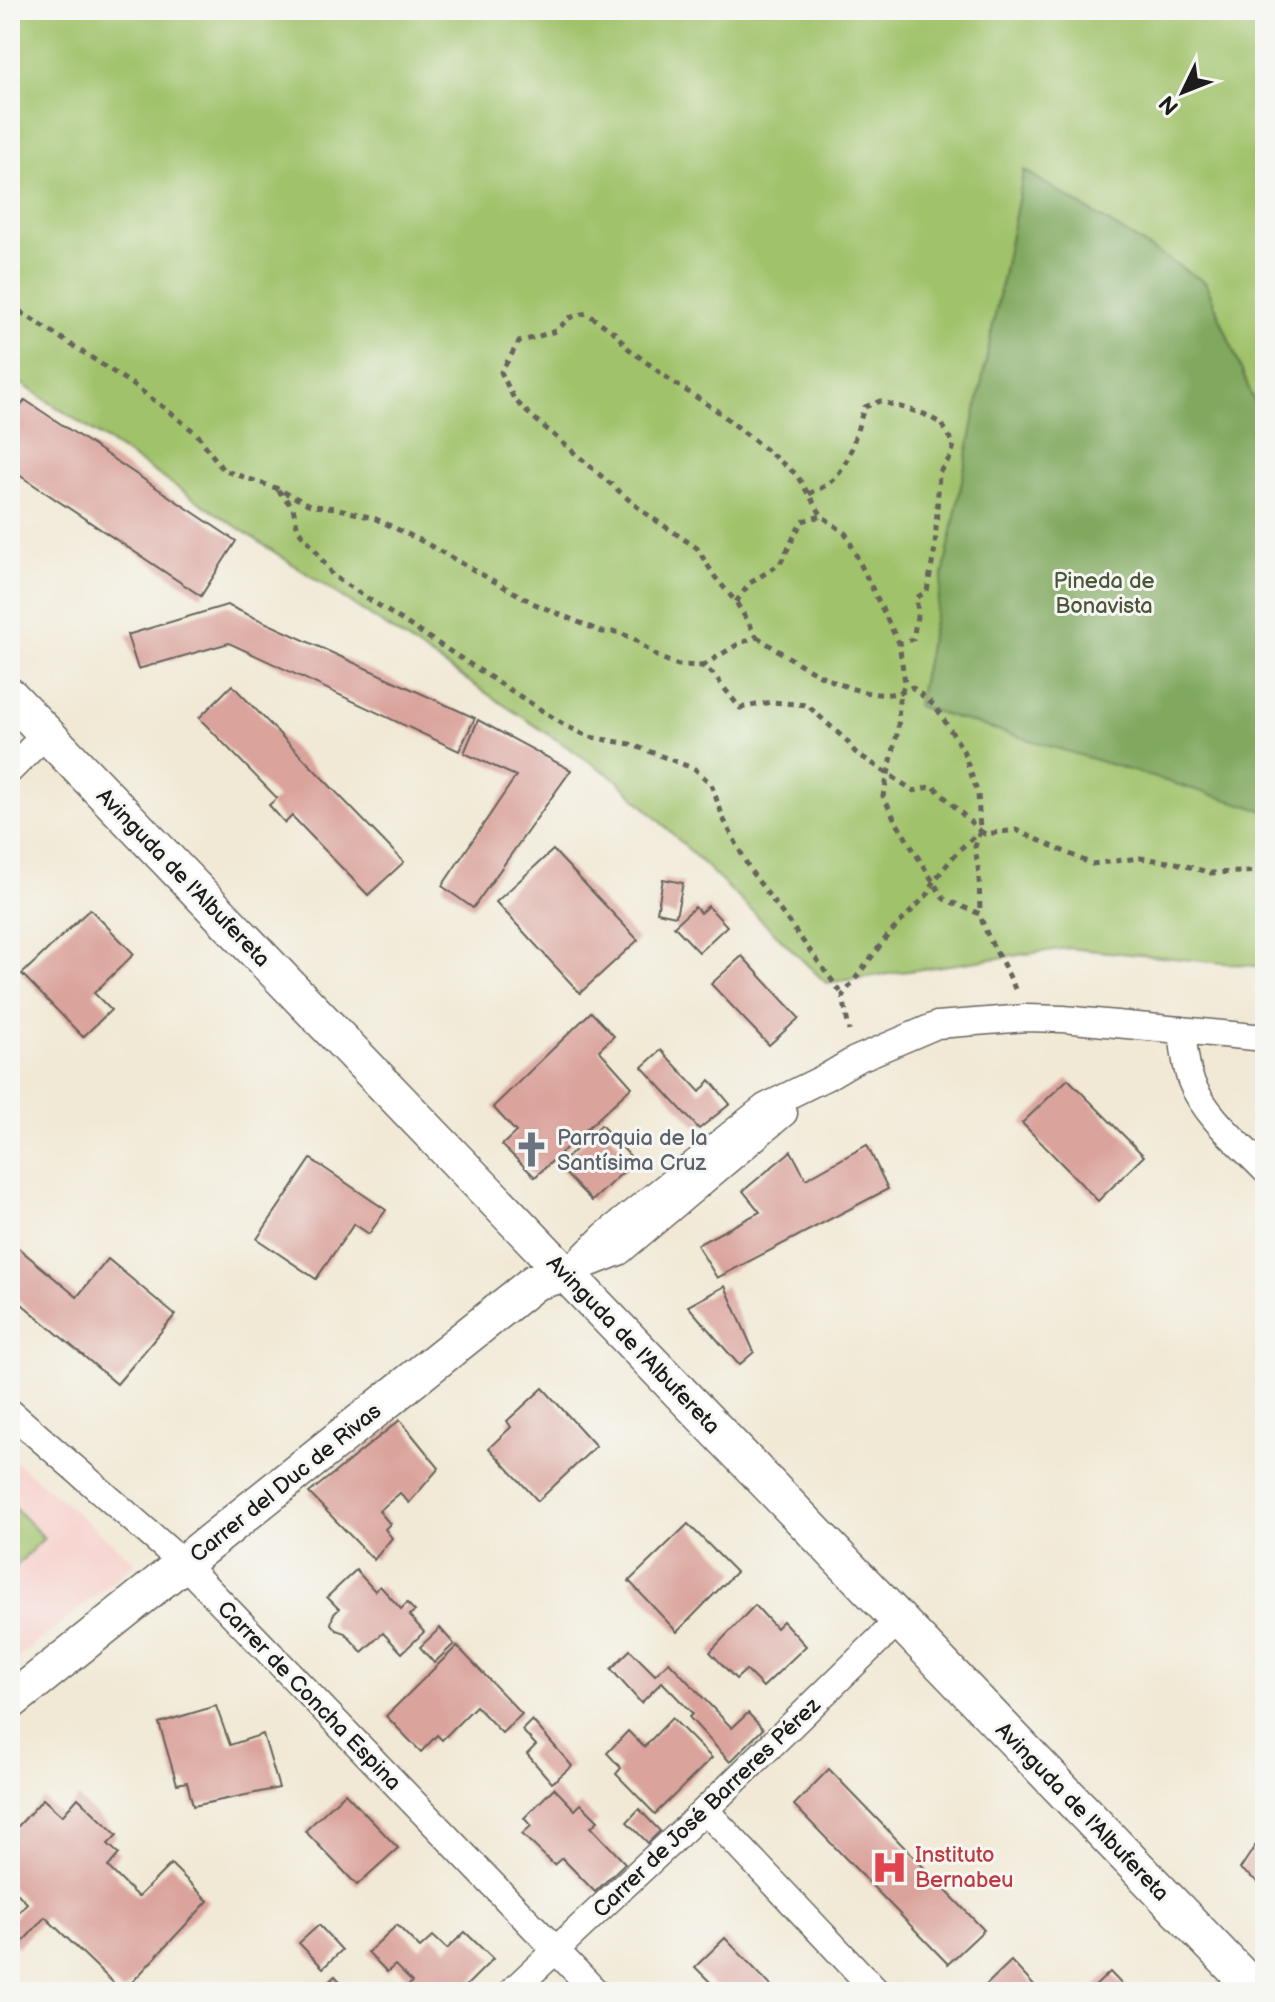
<svg xmlns="http://www.w3.org/2000/svg" width="1275" height="2002" font-family="'Balsamiq Sans',sans-serif">
  <style>
    .built { fill: #f7d0cc }
    .green { fill: #a0c26b; stroke: #5e6f44; stroke-width: 2 }
    .forest { fill: #80a85f; stroke: #4e623e; stroke-width: 2 }
    .building { fill: #daa39b }
    .lines { fill: none; stroke-linecap: round; stroke-linejoin: round }
    .street-casing { stroke: #67645d; stroke-width: 29 }
    .secondary-casing { stroke: #67645d; stroke-width: 39 }
    .path { stroke: #67645d; stroke-width: 5; stroke-dasharray: 6 6; stroke-linecap: butt }
    .street { stroke: #fff; stroke-width: 26 }
    .secondary { stroke: #fff; stroke-width: 36 }
    .labels { text-anchor: middle; stroke-width: 6; stroke-linejoin: round; paint-order: stroke }
    .park-label { font-size: 22px; fill: #4a5638; stroke: #f6f6f2 }
    .street-label { font-size: 22px; fill: #1c1c1c; stroke: #f6f6f2 }
    .worship-label { font-size: 22px; fill: #5b616d; stroke: #f6f6f2; text-anchor: start }
    .health-label { font-size: 22px; fill: #be3a42; stroke: #f6f6f2; text-anchor: start }
  </style>
  <rect width="100%" height="100%" fill="#f6f6f2"/>
  <filter id="ink" filterUnits="userSpaceOnUse"><feTurbulence type="fractalNoise" baseFrequency=".0125" numOctaves="2"/><feDisplacementMap in="SourceGraphic" scale="16" xChannelSelector="R" yChannelSelector="G"/><feConvolveMatrix kernelMatrix="1 2 1 2 8 2 1 2 1" color-interpolation-filters="sRGB"/></filter>
  <filter id="wash" filterUnits="userSpaceOnUse"><feTurbulence type="fractalNoise" baseFrequency=".006" numOctaves="4" result="noise"/><feDisplacementMap in="SourceGraphic" scale="32" xChannelSelector="R" yChannelSelector="G"/><feGaussianBlur stdDeviation="1.8" result="paint"/><feColorMatrix in="noise" values="0 0 0 0 0 0 0 0 0 0 0 0 0 0 0 0 0 1.4 0 .05"/><feComposite in="paint" operator="in"/></filter>
  <g filter="url(#wash)">
    <rect width="100%" height="100%" fill="#f1e9d5"/>
    <path class="built" d="M 10,1457 L 136,1563 L 10,1664 Z"/>
    <g class="green">
      <path d="M 10,10 L 1265,10 L 1265,967 L 1067,948 L 826,983 L 617,780 L 10,376 Z"/>
      <path d="M 10,1503 L 44,1538 L 10,1572 Z"/>
    </g>
    <path class="forest" d="M 1024,170 L 1206,283 L 1265,428 L 1265,811 L 917,706 Z"/>
    <g id="blocks">
      <g class="building">
        <path d="M 25,400 L 236,541 L 201,596 L 10,469 L 10,423 Z"/>
        <path d="M 227,605 L 475,718 L 459,751 L 229,643 L 138,669 L 127,635 Z"/>
        <path d="M 232,685 L 404,862 L 368,895 L 292,816 L 285,823 L 269,805 L 277,798 L 199,718 Z"/>
        <path d="M 478,720 L 571,770 L 473,908 L 442,886 L 516,776 L 464,753 Z"/>
        <path d="M 553,850 L 638,940 L 580,993 L 496,902 Z"/>
        <path d="M 663,879 L 683,883 L 676,916 L 657,912 Z"/>
        <path d="M 708,906 L 727,926 L 699,952 L 674,926 L 695,907 L 700,913 Z"/>
        <path d="M 90,909 L 134,954 L 94,993 L 111,1010 L 83,1037 L 22,974 Z"/>
        <path d="M 742,956 L 799,1018 L 769,1045 L 711,984 Z"/>
        <path d="M 591,1012 L 614,1036 L 599,1050 L 632,1087 L 535,1177 L 502,1145 L 516,1132 L 493,1107 Z"/>
        <path d="M 661,1050 L 700,1092 L 710,1080 L 730,1104 L 699,1129 L 642,1067 Z"/>
        <path d="M 1068,1079 L 1144,1156 L 1098,1201 L 1022,1123 Z"/>
        <path d="M 601,1125 L 635,1161 L 592,1201 L 558,1166 Z"/>
        <path d="M 867,1145 L 888,1189 L 717,1278 L 697,1245 L 760,1212 L 743,1191 L 791,1151 L 806,1179 Z"/>
        <path d="M 311,1159 L 386,1210 L 369,1234 L 354,1224 L 316,1279 L 257,1239 Z"/>
        <path d="M 10,1241 L 77,1297 L 108,1259 L 175,1315 L 117,1384 L 10,1294 Z"/>
        <path d="M 725,1286 L 754,1352 L 739,1365 L 688,1306 Z"/>
        <path d="M 543,1388 L 596,1446 L 538,1501 L 489,1448 L 511,1427 L 507,1421 Z"/>
        <path d="M 400,1420 L 439,1468 L 409,1503 L 400,1493 L 379,1511 L 390,1524 L 385,1529 L 392,1538 L 374,1560 L 309,1493 Z"/>
        <path d="M 688,1524 L 736,1572 L 677,1632 L 629,1581 Z"/>
        <path d="M 356,1570 L 375,1591 L 380,1586 L 401,1609 L 407,1603 L 415,1611 L 409,1615 L 424,1632 L 402,1653 L 383,1633 L 362,1652 L 345,1633 L 336,1630 L 331,1624 L 333,1615 L 339,1609 L 327,1597 Z"/>
        <path d="M 755,1605 L 776,1628 L 783,1621 L 806,1646 L 763,1687 L 746,1670 L 736,1679 L 710,1652 Z"/>
        <path d="M 440,1628 L 454,1644 L 434,1663 L 420,1647 Z"/>
        <path d="M 457,1646 L 522,1714 L 502,1733 L 476,1706 L 442,1740 L 437,1735 L 421,1752 L 386,1716 Z"/>
        <path d="M 630,1650 L 655,1675 L 669,1662 L 732,1728 L 748,1713 L 763,1729 L 730,1762 L 689,1717 L 693,1714 L 662,1682 L 641,1703 L 611,1669 Z"/>
        <path d="M 216,1706 L 230,1745 L 263,1734 L 279,1788 L 193,1806 L 187,1782 L 177,1784 L 159,1723 Z"/>
        <path d="M 672,1718 L 712,1758 L 655,1814 L 616,1774 L 621,1768 L 607,1753 L 628,1731 L 644,1747 Z"/>
        <path d="M 532,1720 L 572,1766 L 552,1783 L 527,1754 L 536,1745 L 522,1730 Z"/>
        <path d="M 829,1769 L 984,1930 L 948,1964 L 794,1805 Z"/>
        <path d="M 554,1788 L 575,1810 L 581,1804 L 598,1821 L 591,1827 L 625,1863 L 595,1892 L 562,1858 L 554,1865 L 522,1834 L 531,1826 L 524,1818 Z"/>
        <path d="M 345,1793 L 398,1848 L 357,1885 L 305,1831 Z"/>
        <path d="M 78,1798 L 117,1835 L 108,1844 L 119,1854 L 108,1867 L 138,1897 L 171,1864 L 208,1901 L 123,1992 L 45,1917 L 18,1947 L 10,1940 L 10,1922 L 27,1903 L 10,1886 L 10,1835 L 43,1799 L 62,1816 Z"/>
        <path d="M 639,1809 L 660,1831 L 648,1843 L 627,1822 Z"/>
        <path d="M 1265,1831 L 1265,1887 L 1240,1869 Z"/>
        <path d="M 319,1925 L 342,1950 L 323,1968 L 299,1943 Z"/>
        <path d="M 397,1925 L 420,1948 L 433,1936 L 447,1949 L 465,1932 L 493,1959 L 460,1992 L 408,1992 L 405,1989 L 412,1982 L 395,1965 L 387,1972 L 368,1952 Z"/>
        <path d="M 725,1938 L 777,1992 L 720,1992 L 695,1967 Z"/>
        <path d="M 1011,1961 L 1040,1992 L 979,1992 Z"/>
        <path d="M 1110,1972 L 1129,1992 L 1089,1992 Z"/>
        <path d="M 335,1976 L 350,1992 L 318,1992 Z"/>
      </g>
    </g>
  </g>
  <g filter="url(#ink)">
    <use href="#blocks" fill-opacity="0" stroke="#67645d" stroke-width="2"/>
    <g class="lines">
      <defs>
        <g id="street">
          <path d="M 10,770 L 46,734"/>
          <path d="M 1182,1030 C 1184,1047 1185,1065 1191,1081 C 1205,1116 1240,1144 1265,1170"/>
          <path d="M 581,1267 L 619,1252 L 784,1113"/>
          <path d="M 567,1273 L 605,1235 L 765,1107 L 828,1076 L 855,1060 L 937,1025 L 1026,1018 L 1063,1019 L 1265,1038"/>
          <path d="M 10,1412 L 183,1563 L 596,1992"/>
          <path d="M 705,1810 L 877,1992"/>
          <path d="M 511,1992 L 705,1810 L 899,1620"/>
        </g>
        <g id="secondary">
          <path d="M 10,696 L 1257,1992"/>
          <path d="M 10,1702 L 535,1282 L 567,1273"/>
        </g>
      </defs>
      <use href="#street" class="street-casing"/>
      <use href="#secondary" class="secondary-casing"/>
      <g class="path">
        <path d="M 10,305 L 135,386 L 172,414 L 197,434 L 223,470 L 276,488 L 312,506 L 336,508 L 376,519 L 418,539 L 535,604 L 602,632 L 618,632 L 634,639 L 658,657 L 678,665 L 702,666 L 713,674 L 740,708 L 772,702 L 807,705 L 846,740 L 855,752 L 914,791 L 933,786 L 980,831 L 958,851 L 933,882 L 929,893 L 888,935 L 843,995 L 849,1031"/>
        <path d="M 278,490 L 293,508 L 298,530 L 314,548 L 333,576 L 566,726 L 590,737 L 630,744 L 695,769 L 711,784 L 724,820 L 750,870 L 843,995"/>
        <path d="M 809,494 C 818,489 830,485 836,477 C 853,458 855,430 865,407 L 880,401 L 924,414 L 942,424 L 954,445 L 951,456 L 939,473 L 935,548 L 927,591 L 916,598 L 918,611 L 913,639 L 899,644"/>
        <path d="M 736,602 L 750,583 L 780,564 L 802,521 L 822,516"/>
        <path d="M 757,637 C 793,660 870,714 912,687 L 936,707 L 963,750 L 978,794 L 980,831 L 975,847 L 979,874 L 980,914"/>
        <path d="M 702,666 L 740,643 L 757,637 L 736,602 L 715,577 L 697,548 L 642,511 L 527,412 L 514,399 L 501,372 L 519,342 L 556,331 L 569,318 L 586,313 L 615,333 L 629,349 L 674,383 L 715,409 L 796,474 L 822,516 L 846,534 L 899,644 L 905,682 L 899,700 L 898,730 L 883,796 L 896,822 L 944,899 L 980,914 C 987,941 1005,963 1015,989"/>
        <path d="M 980,831 L 985,834 L 1016,830 L 1092,864 L 1140,858 L 1176,863 L 1211,873 L 1265,871"/>
      </g>
      <use href="#street" class="street"/>
      <use href="#secondary" class="secondary"/>
    </g>
  </g>
  <defs>
    <symbol id="church-bare" viewBox="-9 -9 18 18"><path d="M-1.2-6h2.4v3.5h3.3v2.4h-3.3V6h-2.4V-.1h-3.3v-2.4h3.3Z" fill="#6b7280" stroke="#f6f6f2" stroke-width="2.5" paint-order="stroke"/></symbol>
    <symbol id="hospital-bare" viewBox="-9 -9 18 18"><path d="M-5-5h3v3.5h4V-5h3V5h-3V1.5h-4V5h-3Z" fill="#e0444e" stroke="#f6f6f2" stroke-width="2.5" paint-order="stroke"/></symbol>
  </defs>
  <g fill-rule="evenodd">
    <use href="#church-bare" x="506" y="1124" width="51" height="51"/>
    <use href="#hospital-bare" x="864" y="1842" width="51" height="51"/>
  </g>
  <g class="labels">
    <g class="park-label">
      <text x="1104" y="588">Pineda de<tspan x="1104" dy="25">Bonavista</tspan></text>
    </g>
    <g class="street-label">
      <text transform="translate(184 877) rotate(46)" y="8">Avinguda de l'Albufereta</text>
      <text transform="translate(634 1344) rotate(46)" y="8">Avinguda de l'Albufereta</text>
      <text transform="translate(285 1482) rotate(-39)" y="8">Carrer del Duc de Rivas</text>
      <text transform="translate(310 1695) rotate(46)" y="8">Carrer de Concha Espina</text>
      <text transform="translate(706 1807) rotate(-44)" y="8">Carrer de José Barreres Pérez</text>
      <text transform="translate(1083 1811) rotate(46)" y="8">Avinguda de l'Albufereta</text>
    </g>
    <g class="worship-label">
      <text x="557" y="1145">Parroquia de la<tspan x="557" dy="25">Santísima Cruz</tspan></text>
    </g>
    <g class="health-label">
      <text x="915" y="1862">Instituto<tspan x="915" dy="25">Bernabeu</tspan></text>
    </g>
  </g>
  <rect width="1275" height="2002" fill="none" stroke="#f6f6f2" stroke-width="40"/>
  <g transform="translate(1183 92) rotate(227)" stroke="#f6f6f2" stroke-width="6" paint-order="stroke">
  <path d="M0-6L14 30L0 20L-14 30Z" fill="#1c1c1c"/>
  <text y="-12" font-size="22" font-weight="bold" text-anchor="middle" fill="#1c1c1c">N</text>
  </g>
</svg>
